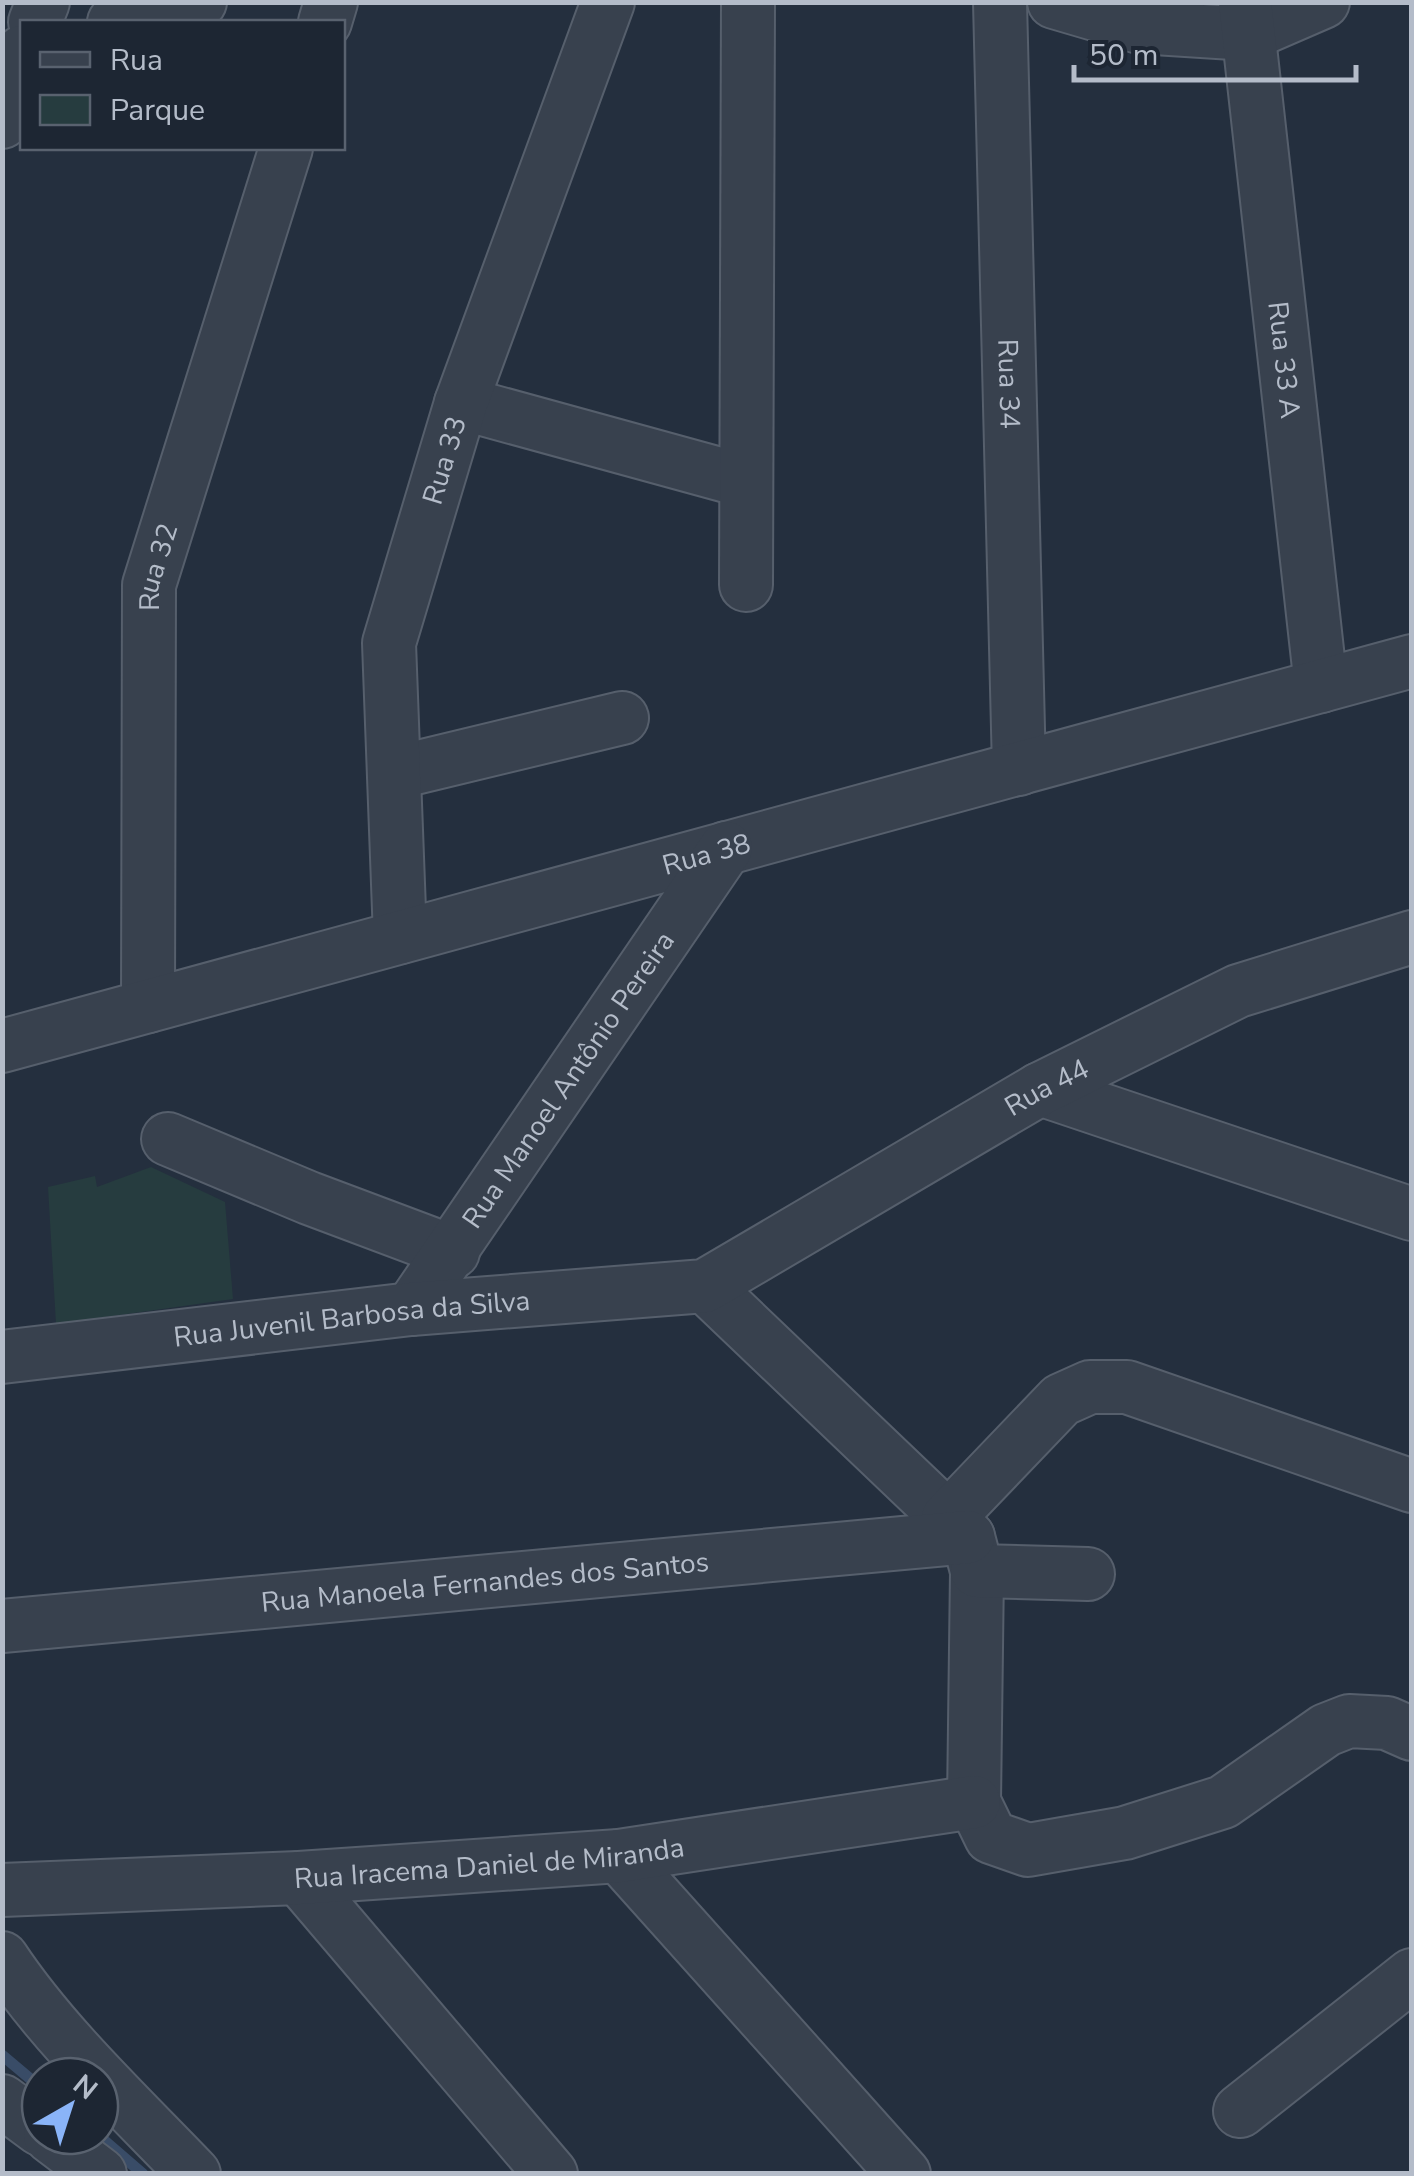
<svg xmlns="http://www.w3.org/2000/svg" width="1414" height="2176" font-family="'Nunito Sans',sans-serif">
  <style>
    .green { fill: #263c3f }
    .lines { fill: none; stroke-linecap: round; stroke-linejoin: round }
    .stream { stroke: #394c67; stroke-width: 11 }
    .minor-casing { stroke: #565f6c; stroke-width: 56 }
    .minor { stroke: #38414e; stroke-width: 52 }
    .labels { text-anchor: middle; stroke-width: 8; stroke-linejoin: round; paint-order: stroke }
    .street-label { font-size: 28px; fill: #b4bcc9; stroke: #1d2633 }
  </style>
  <rect width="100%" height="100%" fill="#242f3e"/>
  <path class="green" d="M 151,1167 L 225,1202 L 233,1299 L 56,1324 L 48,1187 L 95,1176 L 97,1187 Z"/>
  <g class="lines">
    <g class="stream">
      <path d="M 2,2055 L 40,2087"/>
      <path d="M 99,2136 L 143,2174"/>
    </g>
    <defs>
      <g id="minor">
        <path id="s1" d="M 1000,2 L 1019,769"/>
        <path d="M 1054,2 L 1139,27 L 1249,34 L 1323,2"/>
        <path id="s2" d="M 1245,2 L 1321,686"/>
        <path d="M 35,22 L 43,2"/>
        <path d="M 114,22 L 128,15 L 200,2"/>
        <path d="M 325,22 L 331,2"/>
        <path d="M 2,122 L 11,79 L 22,52"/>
        <path d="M 461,403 L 745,481"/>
        <path d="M 746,585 L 748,2"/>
        <path d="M 394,773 L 622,718"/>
        <path id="s3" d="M 400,937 L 389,643 L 461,403 L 608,2"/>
        <path id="s4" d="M 148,1006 L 149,585 L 286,148"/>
        <path id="s5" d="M 2,1046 L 1412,661"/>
        <path d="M 1040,1089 L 1412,1214"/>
        <path d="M 168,1139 L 309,1198 L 453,1252"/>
        <path d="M 705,1286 L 968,1537 L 977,1571 L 974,1802 L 991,1837 L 1028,1850 L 1125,1833 L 1223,1802 L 1326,1730 L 1349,1721 L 1387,1723 L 1412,1734"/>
        <path id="s6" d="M 411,1309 L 726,848"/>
        <path id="s7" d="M 2,1357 L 411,1309 L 705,1286 L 1040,1089 L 1238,991 L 1412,937"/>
        <path d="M 948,1518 L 1061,1400 L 1090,1387 L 1127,1387 L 1412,1486"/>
        <path d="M 977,1571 L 1088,1574"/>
        <path id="s8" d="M 2,1626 L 968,1537"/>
        <path d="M 619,1856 L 904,2174"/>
        <path d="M 299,1878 L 551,2174"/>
        <path id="s9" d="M 2,1890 L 299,1878 L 619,1856 L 974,1802"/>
        <path d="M 2,1958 C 53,2035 130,2107 194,2174"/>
        <path d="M 2,2101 L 40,2129"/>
        <path d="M 1240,2111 L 1412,1975"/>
        <path d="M 50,2136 L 100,2174"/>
      </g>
    </defs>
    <use href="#minor" class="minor-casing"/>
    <use href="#minor" class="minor"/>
  </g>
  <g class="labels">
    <g class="street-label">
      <text dy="10" stroke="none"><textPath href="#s2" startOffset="360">Rua 33 A</textPath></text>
      <text dy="10" stroke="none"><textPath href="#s1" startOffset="382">Rua 34</textPath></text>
      <text dy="10" stroke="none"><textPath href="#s3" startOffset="485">Rua 33</textPath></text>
      <text dy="10" stroke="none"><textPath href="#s4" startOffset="440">Rua 32</textPath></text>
      <text dy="10" stroke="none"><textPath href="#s5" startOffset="730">Rua 38</textPath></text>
      <text dy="10" stroke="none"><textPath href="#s6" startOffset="278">Rua Manoel Antônio Pereira</textPath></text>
      <text dy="10" stroke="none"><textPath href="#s7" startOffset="1102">Rua 44</textPath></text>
      <text dy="10" stroke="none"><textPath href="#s7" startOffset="352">Rua Juvenil Barbosa da Silva</textPath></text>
      <text dy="10" stroke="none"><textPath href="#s8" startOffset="485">Rua Manoela Fernandes dos Santos</textPath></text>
      <text dy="10" stroke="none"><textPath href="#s9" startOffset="488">Rua Iracema Daniel de Miranda</textPath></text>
    </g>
  </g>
  <rect width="1414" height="2176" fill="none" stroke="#b4bcc9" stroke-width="10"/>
  <rect x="20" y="20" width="325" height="130" fill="#1d2633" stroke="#59626f" stroke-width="2.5"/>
  <rect x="40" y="52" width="50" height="15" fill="#38414e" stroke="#59626f" stroke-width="2.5"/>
  <text x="110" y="70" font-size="30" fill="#b4bcc9">Rua</text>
  <rect x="40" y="95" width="50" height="30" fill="#263c3f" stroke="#59626f" stroke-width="2.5"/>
  <text x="110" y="120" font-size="30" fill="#b4bcc9">Parque</text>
  <g transform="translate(70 2106) rotate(39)"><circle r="48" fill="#1d2633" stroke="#59626f" stroke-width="2.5"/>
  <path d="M0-8L18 38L0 25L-18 38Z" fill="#8ab4f8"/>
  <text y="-15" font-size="28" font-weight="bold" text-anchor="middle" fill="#b4bcc9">N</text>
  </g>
  <path d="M1074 65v15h282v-15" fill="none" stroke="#b4bcc9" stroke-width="5"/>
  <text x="1089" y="65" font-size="30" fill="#b4bcc9" stroke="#1d2633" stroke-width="8" paint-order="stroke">50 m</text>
</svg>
